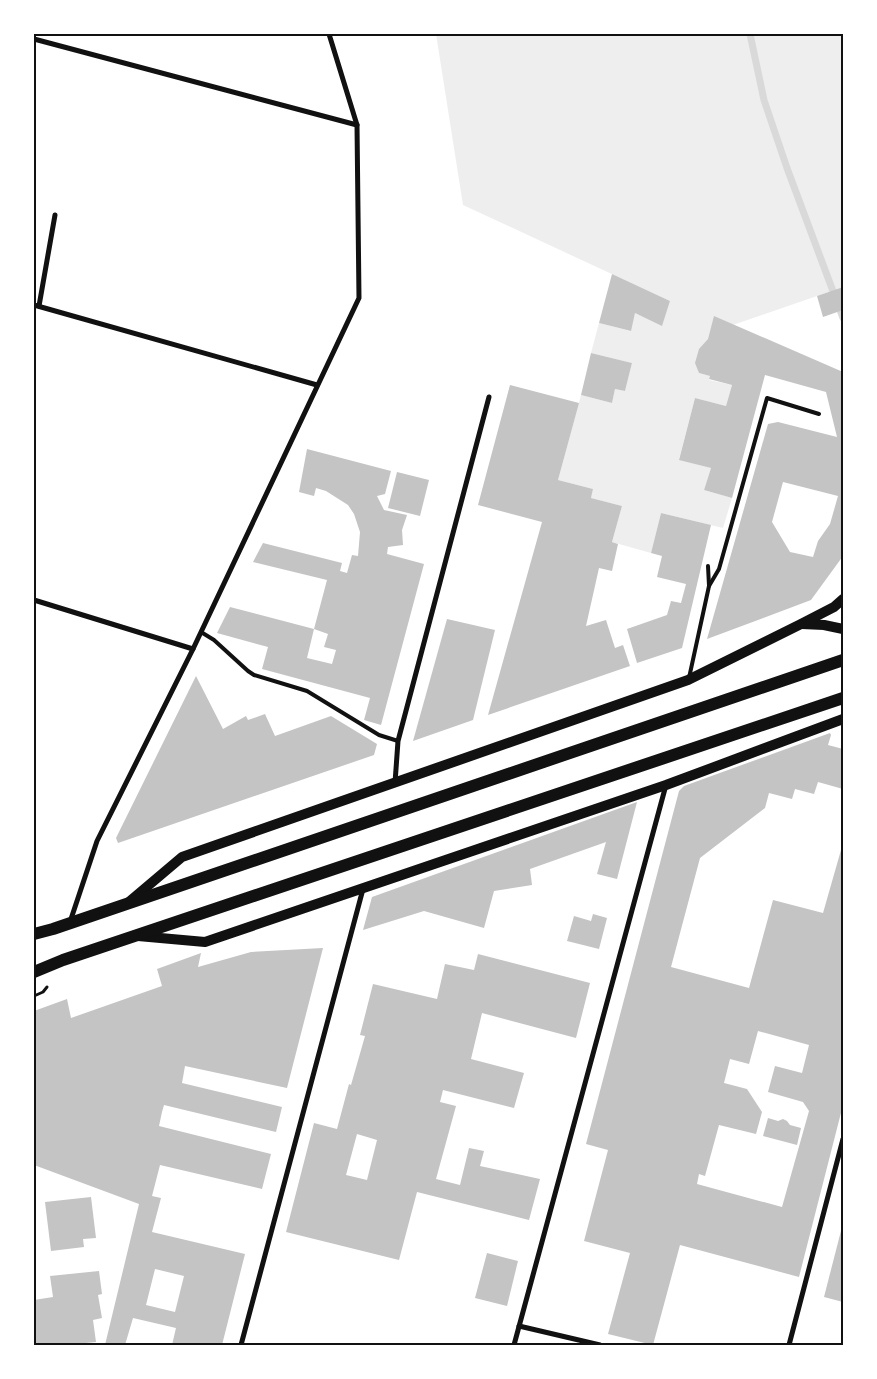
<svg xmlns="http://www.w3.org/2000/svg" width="877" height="1379" font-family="Jost,sans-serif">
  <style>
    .green { fill: #eee }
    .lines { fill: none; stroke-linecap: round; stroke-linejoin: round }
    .stream { stroke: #d9d9d9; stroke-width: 7 }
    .building { fill: #c4c4c4; fill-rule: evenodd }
    .path { stroke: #111; stroke-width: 3 }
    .service { stroke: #111; stroke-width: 4 }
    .minor { stroke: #111; stroke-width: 5 }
    .secondary { stroke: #111; stroke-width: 10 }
    .primary { stroke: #111; stroke-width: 12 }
    .neatline { fill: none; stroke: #111; stroke-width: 2 }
  </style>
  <rect width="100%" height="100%" fill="#fff"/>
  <path class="green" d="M 436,34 L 843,34 L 843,287 L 727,327 L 708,339 L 696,363 L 699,373 L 710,376 L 709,380 L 732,385 L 726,406 L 695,398 L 679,459 L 711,468 L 704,490 L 732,498 L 723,528 L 661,513 L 651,553 L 612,542 L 622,506 L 591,498 L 593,489 L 558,480 L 581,395 L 612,403 L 615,389 L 625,391 L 632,363 L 591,353 L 599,323 L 630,331 L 635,313 L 662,325 L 670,301 L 463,205 Z"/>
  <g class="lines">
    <path class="stream" d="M 750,34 L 764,100 L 787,168 L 843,318"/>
  </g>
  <g class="building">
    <path d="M 612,274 L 670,301 L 662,326 L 635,313 L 631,331 L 599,323 Z"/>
    <path d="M 843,287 L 843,310 L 823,317 L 817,296 Z"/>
    <path d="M 714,316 L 843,372 L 843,556 L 811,600 L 707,639 L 768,424 L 778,422 L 837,437 L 826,392 L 765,375 L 732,498 L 704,490 L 711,468 L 679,460 L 695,398 L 726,406 L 732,385 L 709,379 L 710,376 L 699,373 L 695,363 L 699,349 L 708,339 ZM 783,482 L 838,496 L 830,524 L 818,541 L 813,557 L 790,552 L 772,522 Z"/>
    <path d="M 591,353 L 632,363 L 625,391 L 615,389 L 612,403 L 581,395 Z"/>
    <path d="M 510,385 L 579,403 L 558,480 L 593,489 L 591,498 L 622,506 L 612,542 L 618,544 L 612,571 L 599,568 L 586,626 L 606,620 L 615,648 L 623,645 L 630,666 L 488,715 L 542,522 L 478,505 Z"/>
    <path d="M 307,449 L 391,471 L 385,494 L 377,496 L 384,510 L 407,515 L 402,530 L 403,545 L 388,547 L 387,554 L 424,564 L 381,725 L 364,720 L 370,698 L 262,669 L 268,647 L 217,633 L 230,607 L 314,629 L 307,658 L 332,664 L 336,650 L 324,647 L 328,634 L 314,629 L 327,580 L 253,562 L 263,543 L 342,563 L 340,571 L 347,573 L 352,555 L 358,556 L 360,532 L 354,514 L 348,505 L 326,491 L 316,488 L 314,496 L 299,492 Z"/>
    <path d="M 397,472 L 429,480 L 420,516 L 388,508 Z"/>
    <path d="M 661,513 L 711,525 L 682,648 L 637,663 L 627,629 L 667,615 L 671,601 L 681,603 L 686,584 L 657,577 L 662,556 L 651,553 Z"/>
    <path d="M 447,619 L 495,630 L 473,720 L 413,741 Z"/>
    <path d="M 196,676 L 223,729 L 246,716 L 248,720 L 265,714 L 275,736 L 331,716 L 377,744 L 374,755 L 118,843 L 116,838 Z"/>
    <path d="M 830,733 L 831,735 L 828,745 L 843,749 L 843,789 L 818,782 L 814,794 L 795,789 L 792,799 L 769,793 L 765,808 L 700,858 L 671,967 L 749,988 L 773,900 L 823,913 L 843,843 L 843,1105 L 799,1277 L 680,1245 L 653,1345 L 608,1334 L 630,1253 L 584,1241 L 608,1150 L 586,1144 L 679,791 L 684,786 ZM 758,1031 L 809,1045 L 802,1073 L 775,1066 L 768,1092 L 803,1102 L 809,1111 L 782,1207 L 697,1184 L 699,1174 L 705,1176 L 719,1125 L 756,1134 L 762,1112 L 747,1089 L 724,1083 L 730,1059 L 749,1064 Z"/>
    <path d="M 637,802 L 617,879 L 597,874 L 606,842 L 530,869 L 532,885 L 494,891 L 484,928 L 424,911 L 363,930 L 372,897 Z"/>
    <path d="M 593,914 L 607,918 L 599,949 L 567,941 L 574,916 L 591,921 Z"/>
    <path d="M 323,948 L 287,1088 L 185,1066 L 182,1083 L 282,1107 L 276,1132 L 164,1105 L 162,1112 L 159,1126 L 271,1154 L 262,1189 L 160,1165 L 152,1196 L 161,1198 L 152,1232 L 245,1254 L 222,1345 L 172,1345 L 176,1328 L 133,1318 L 125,1345 L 105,1345 L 139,1204 L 34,1165 L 34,1011 L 67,999 L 71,1018 L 162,986 L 157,969 L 201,953 L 198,967 L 251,952 ZM 155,1269 L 184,1276 L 175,1312 L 146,1305 Z"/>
    <path d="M 478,954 L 590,983 L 576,1038 L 482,1013 L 471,1059 L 524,1073 L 514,1108 L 443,1090 L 440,1102 L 456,1106 L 436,1179 L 460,1185 L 469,1148 L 484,1151 L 480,1166 L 540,1179 L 529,1220 L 417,1192 L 399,1260 L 286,1232 L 314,1123 L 337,1129 L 349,1084 L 351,1085 L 365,1036 L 360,1035 L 373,984 L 437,999 L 445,964 L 474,970 ZM 357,1134 L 377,1140 L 367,1180 L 346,1175 Z"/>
    <path d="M 768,1118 L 778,1121 L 783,1119 L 787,1121 L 790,1125 L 801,1128 L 797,1145 L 763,1136 Z"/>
    <path d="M 91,1197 L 96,1238 L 83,1239 L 84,1247 L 51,1251 L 45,1202 Z"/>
    <path d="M 843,1223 L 843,1302 L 824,1297 Z"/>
    <path d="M 487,1253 L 518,1261 L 507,1306 L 475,1298 Z"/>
    <path d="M 99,1271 L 102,1294 L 98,1295 L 102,1318 L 93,1320 L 96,1342 L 65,1345 L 34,1345 L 34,1300 L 53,1297 L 50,1276 Z"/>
  </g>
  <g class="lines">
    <path class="path" d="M 34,996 L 43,992 L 47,987"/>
    <g class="service">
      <path d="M 709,586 L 719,569 L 767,398 L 819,414"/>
      <path d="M 201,632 L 214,640 L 248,671 L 254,675 L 307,691 L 379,735 L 398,741"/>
      <path d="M 689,678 L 709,586 L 708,566"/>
    </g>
    <g class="minor">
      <path d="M 34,39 L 357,125"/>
      <path d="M 34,305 L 317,385"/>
      <path d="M 39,306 L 55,215"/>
      <path d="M 34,600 L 193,649"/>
      <path d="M 395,783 L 398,741 L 489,397"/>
      <path d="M 70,922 L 97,841 L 193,649 L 359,298 L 357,125 L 329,34"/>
      <path d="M 519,1326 L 600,1345"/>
      <path d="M 241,1345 L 363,889"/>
      <path d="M 514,1345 L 666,785"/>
      <path d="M 789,1345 L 843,1139"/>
    </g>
    <g class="secondary">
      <path d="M 802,624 L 824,625 L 843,629"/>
      <path d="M 130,901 L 182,857 L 688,680 L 801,624 L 834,607 L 843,599"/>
      <path d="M 138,936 L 205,942 L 666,785 L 843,719"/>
    </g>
    <g class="primary">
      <path d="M 34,934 L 53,929 L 843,660"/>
      <path d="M 34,972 L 63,960 L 843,698"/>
    </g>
  </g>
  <rect width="877" height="1379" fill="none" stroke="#ffffff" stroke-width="70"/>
  <rect x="35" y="35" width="807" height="1309" class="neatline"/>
</svg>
